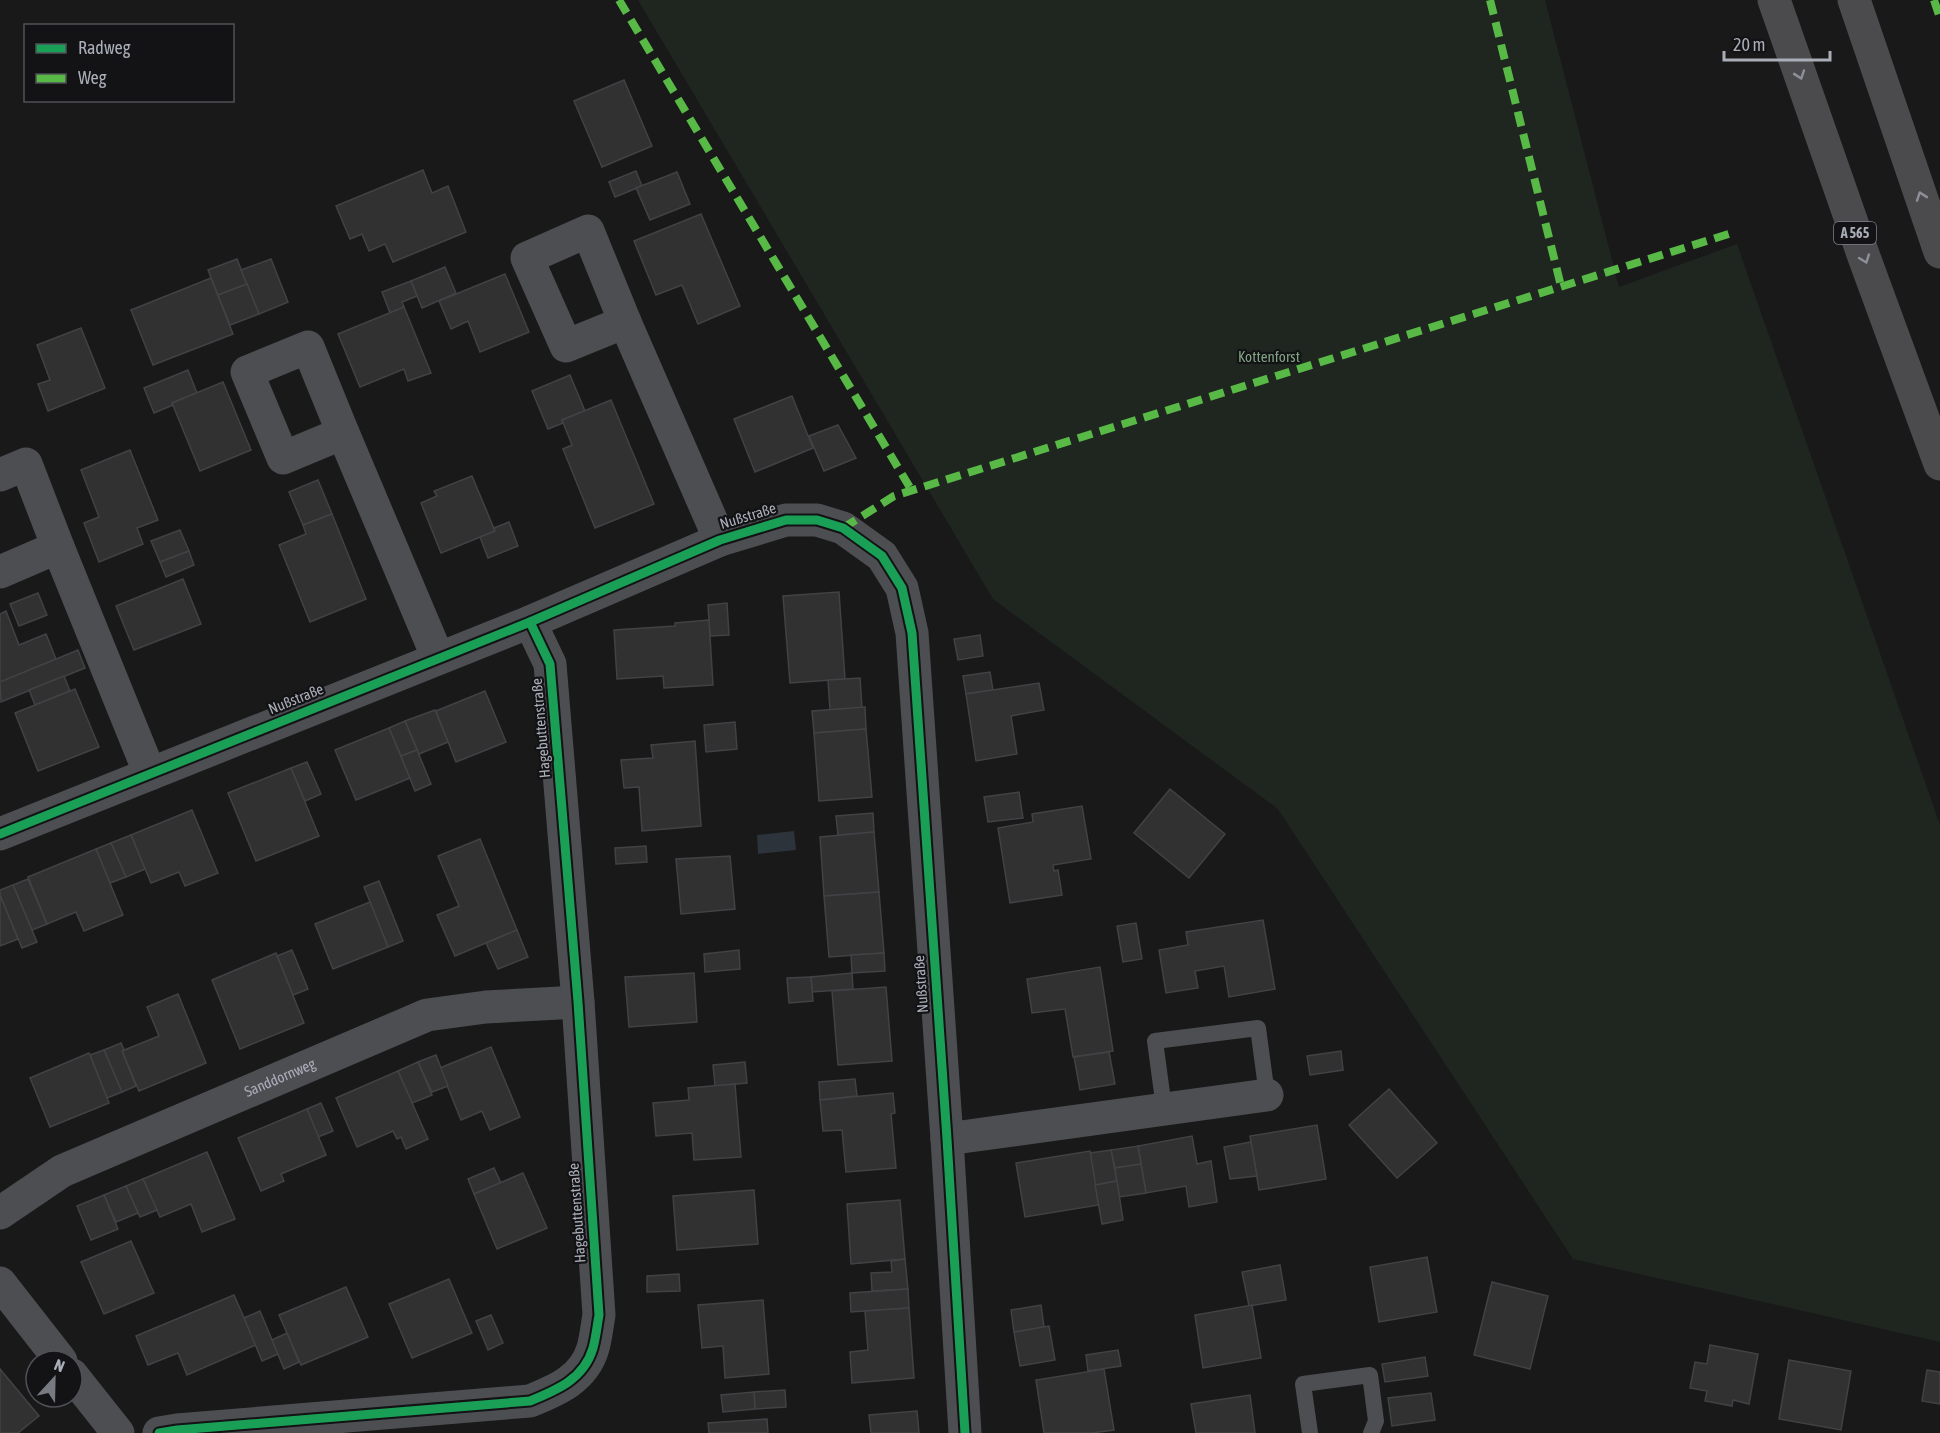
<svg xmlns="http://www.w3.org/2000/svg" width="1940" height="1433" font-family="'Asap Condensed',sans-serif">
  <style>
    .green { fill: #1f2620 }
    .water { fill: #2c333b }
    .building { fill: #313131; stroke: #414245; stroke-width: 1.5 }
    .lines { fill: none; stroke-linecap: round; stroke-linejoin: round }
    .lane { stroke: #4d4e52; stroke-width: 16 }
    .street { stroke: #4d4e52; stroke-width: 33 }
    .highway { stroke: #4b4b4e; stroke-width: 33 }
    .quiet { stroke: #58b947; stroke-width: 8; stroke-dasharray: 15 8; stroke-linecap: butt }
    .cycleway-casing { stroke: #131315; stroke-width: 13 }
    .cycleway { stroke: #1a9f57; stroke-width: 9 }
    .oneway { stroke: #8e9099 }
    .labels { text-anchor: middle; stroke-width: 4.5; stroke-linejoin: round; paint-order: stroke }
    .shield { fill: #131315; stroke: #7d8088; stroke-width: 1.5 }
    .shield-label { font-size: 14px; font-weight: bold; fill: #aaaeb9 }
    .park-label { font-size: 15px; fill: #81a484; stroke: #131315 }
    .street-label { font-size: 15px; fill: #aaaeb9; stroke: #131315 }
  </style>
  <rect width="100%" height="100%" fill="#191919"/>
  <path class="green" d="M 638,0 L 1545,0 L 1619,287 L 1737,244 L 1940,825 L 1940,1342 L 1573,1259 L 1278,809 L 993,599 Z"/>
  <path class="water" d="M 794,831 L 796,850 L 758,854 L 757,835 Z"/>
  <g class="building">
    <path d="M 624,80 L 652,146 L 602,167 L 574,101 Z"/>
    <path d="M 423,170 L 432,193 L 448,186 L 466,232 L 393,262 L 385,244 L 369,251 L 362,234 L 350,239 L 336,206 Z"/>
    <path d="M 636,171 L 642,186 L 615,197 L 609,182 Z"/>
    <path d="M 677,172 L 690,204 L 650,220 L 636,188 Z"/>
    <path d="M 701,214 L 740,306 L 698,324 L 682,285 L 656,295 L 634,241 Z"/>
    <path d="M 237,259 L 247,284 L 218,295 L 208,270 Z"/>
    <path d="M 271,259 L 288,302 L 259,314 L 241,270 Z"/>
    <path d="M 445,267 L 456,293 L 422,308 L 411,281 Z"/>
    <path d="M 505,274 L 529,332 L 480,352 L 468,321 L 451,329 L 439,301 Z"/>
    <path d="M 211,278 L 233,334 L 153,365 L 131,310 Z"/>
    <path d="M 411,281 L 417,296 L 402,302 L 404,307 L 390,313 L 382,292 Z"/>
    <path d="M 247,284 L 259,314 L 230,325 L 218,295 Z"/>
    <path d="M 404,307 L 431,373 L 408,381 L 404,369 L 360,387 L 338,334 Z"/>
    <path d="M 81,328 L 105,388 L 48,411 L 38,384 L 50,380 L 37,345 Z"/>
    <path d="M 188,370 L 197,393 L 172,403 L 173,405 L 154,413 L 144,388 Z"/>
    <path d="M 570,375 L 585,411 L 562,420 L 563,423 L 548,429 L 532,391 Z"/>
    <path d="M 223,382 L 251,450 L 200,471 L 172,403 Z"/>
    <path d="M 792,396 L 813,448 L 755,472 L 734,419 Z"/>
    <path d="M 611,400 L 654,504 L 595,528 L 563,449 L 572,445 L 562,420 Z"/>
    <path d="M 838,425 L 856,458 L 824,471 L 809,436 Z"/>
    <path d="M 130,450 L 158,520 L 137,528 L 143,544 L 99,562 L 84,523 L 99,517 L 81,470 Z"/>
    <path d="M 472,476 L 495,531 L 441,553 L 421,503 L 437,496 L 434,491 Z"/>
    <path d="M 318,480 L 332,514 L 303,525 L 289,492 Z"/>
    <path d="M 332,514 L 366,599 L 310,622 L 279,545 L 306,534 L 303,525 Z"/>
    <path d="M 509,522 L 518,546 L 488,558 L 480,537 L 495,531 L 494,528 Z"/>
    <path d="M 180,530 L 189,551 L 160,562 L 151,541 Z"/>
    <path d="M 189,551 L 194,565 L 166,577 L 160,562 Z"/>
    <path d="M 183,579 L 201,624 L 134,650 L 116,606 Z"/>
    <path d="M 839,592 L 845,679 L 790,683 L 783,596 Z"/>
    <path d="M 38,593 L 47,615 L 19,626 L 10,604 Z"/>
    <path d="M 727,603 L 729,635 L 710,636 L 708,605 Z"/>
    <path d="M 6,611 L 19,645 L 46,634 L 56,659 L 0,682 L 0,614 Z"/>
    <path d="M 709,620 L 713,685 L 664,688 L 663,676 L 617,679 L 614,630 L 675,626 L 675,623 Z"/>
    <path d="M 980,635 L 983,656 L 958,660 L 954,639 Z"/>
    <path d="M 78,650 L 85,668 L 1,702 L 0,682 Z"/>
    <path d="M 990,672 L 993,690 L 966,694 L 963,676 Z"/>
    <path d="M 64,676 L 70,691 L 35,705 L 29,690 Z"/>
    <path d="M 860,678 L 862,708 L 830,710 L 828,680 Z"/>
    <path d="M 1039,683 L 1044,710 L 1011,716 L 1017,754 L 976,761 L 966,694 Z"/>
    <path d="M 75,689 L 99,747 L 38,771 L 15,713 Z"/>
    <path d="M 485,691 L 506,742 L 456,762 L 436,711 Z"/>
    <path d="M 865,707 L 866,729 L 814,733 L 812,711 Z"/>
    <path d="M 435,710 L 448,742 L 419,754 L 405,721 Z"/>
    <path d="M 405,721 L 417,750 L 401,756 L 389,728 Z"/>
    <path d="M 735,722 L 737,749 L 706,752 L 704,725 Z"/>
    <path d="M 389,728 L 410,778 L 356,800 L 335,750 Z"/>
    <path d="M 866,729 L 872,797 L 819,801 L 814,733 Z"/>
    <path d="M 695,741 L 701,826 L 642,831 L 639,787 L 624,788 L 621,760 L 653,758 L 651,745 Z"/>
    <path d="M 417,750 L 431,784 L 415,791 L 401,756 Z"/>
    <path d="M 307,762 L 321,794 L 305,801 L 291,768 Z"/>
    <path d="M 291,768 L 319,836 L 256,861 L 228,793 Z"/>
    <path d="M 1170,789 L 1225,834 L 1189,878 L 1134,833 Z"/>
    <path d="M 1019,792 L 1023,818 L 988,822 L 984,797 Z"/>
    <path d="M 1082,806 L 1091,859 L 1053,865 L 1054,871 L 1058,870 L 1062,895 L 1010,903 L 998,828 L 1033,822 L 1032,814 Z"/>
    <path d="M 192,810 L 218,873 L 185,886 L 179,872 L 151,883 L 131,835 Z"/>
    <path d="M 873,813 L 874,832 L 838,835 L 836,816 Z"/>
    <path d="M 874,832 L 879,892 L 824,896 L 820,837 Z"/>
    <path d="M 131,835 L 145,869 L 126,877 L 111,843 Z"/>
    <path d="M 480,839 L 517,930 L 455,956 L 437,915 L 459,906 L 438,856 Z"/>
    <path d="M 111,843 L 126,877 L 110,883 L 96,849 Z"/>
    <path d="M 646,846 L 647,862 L 616,864 L 615,848 Z"/>
    <path d="M 96,849 L 123,915 L 84,931 L 76,912 L 47,924 L 28,877 Z"/>
    <path d="M 730,856 L 735,909 L 681,914 L 676,859 Z"/>
    <path d="M 28,879 L 47,924 L 32,930 L 13,885 Z"/>
    <path d="M 379,881 L 403,941 L 388,947 L 364,887 Z"/>
    <path d="M 13,885 L 37,942 L 22,948 L 0,895 L 0,890 Z"/>
    <path d="M 879,892 L 884,953 L 829,957 L 824,896 Z"/>
    <path d="M 0,895 L 18,939 L 0,946 Z"/>
    <path d="M 370,902 L 388,947 L 333,969 L 315,924 Z"/>
    <path d="M 1263,920 L 1275,989 L 1229,997 L 1224,966 L 1195,971 L 1198,988 L 1166,993 L 1159,950 L 1188,945 L 1186,932 Z"/>
    <path d="M 1136,923 L 1142,959 L 1123,962 L 1117,926 Z"/>
    <path d="M 517,930 L 528,957 L 498,969 L 486,943 Z"/>
    <path d="M 292,950 L 308,989 L 293,995 L 277,956 Z"/>
    <path d="M 739,950 L 740,969 L 705,972 L 704,954 Z"/>
    <path d="M 276,953 L 304,1023 L 240,1049 L 212,980 Z"/>
    <path d="M 884,953 L 885,971 L 852,973 L 851,955 Z"/>
    <path d="M 1100,967 L 1113,1051 L 1073,1057 L 1065,1009 L 1032,1013 L 1027,979 Z"/>
    <path d="M 694,973 L 697,1022 L 629,1027 L 625,977 Z"/>
    <path d="M 852,973 L 853,989 L 812,992 L 811,977 Z"/>
    <path d="M 811,977 L 813,1001 L 789,1003 L 787,978 Z"/>
    <path d="M 886,987 L 892,1061 L 838,1065 L 832,991 Z"/>
    <path d="M 178,994 L 206,1063 L 139,1091 L 122,1051 L 159,1036 L 147,1007 Z"/>
    <path d="M 121,1043 L 124,1050 L 122,1051 L 136,1086 L 122,1092 L 104,1050 Z"/>
    <path d="M 491,1047 L 520,1117 L 490,1130 L 482,1111 L 461,1120 L 440,1068 Z"/>
    <path d="M 104,1050 L 122,1092 L 107,1098 L 90,1055 Z"/>
    <path d="M 1341,1051 L 1343,1070 L 1310,1075 L 1307,1056 Z"/>
    <path d="M 1109,1052 L 1115,1084 L 1080,1090 L 1074,1057 Z"/>
    <path d="M 89,1053 L 109,1103 L 50,1127 L 30,1078 Z"/>
    <path d="M 436,1055 L 448,1086 L 432,1092 L 418,1062 Z"/>
    <path d="M 418,1062 L 432,1095 L 412,1103 L 398,1071 Z"/>
    <path d="M 745,1062 L 747,1083 L 715,1086 L 713,1065 Z"/>
    <path d="M 398,1071 L 428,1139 L 406,1149 L 401,1137 L 397,1139 L 393,1131 L 357,1147 L 336,1098 Z"/>
    <path d="M 855,1079 L 857,1096 L 820,1100 L 819,1082 Z"/>
    <path d="M 735,1084 L 741,1157 L 694,1160 L 692,1133 L 656,1136 L 653,1103 L 689,1100 L 688,1088 Z"/>
    <path d="M 1389,1089 L 1437,1143 L 1397,1178 L 1349,1125 Z"/>
    <path d="M 893,1093 L 895,1113 L 891,1114 L 896,1168 L 846,1172 L 842,1130 L 823,1131 L 820,1100 Z"/>
    <path d="M 321,1103 L 333,1131 L 318,1137 L 307,1109 Z"/>
    <path d="M 307,1109 L 326,1155 L 281,1174 L 284,1181 L 261,1191 L 238,1138 Z"/>
    <path d="M 1317,1125 L 1326,1179 L 1259,1190 L 1250,1136 Z"/>
    <path d="M 1192,1136 L 1197,1164 L 1211,1161 L 1217,1202 L 1189,1207 L 1186,1186 L 1146,1193 L 1138,1146 Z"/>
    <path d="M 1251,1142 L 1257,1176 L 1230,1179 L 1224,1147 Z"/>
    <path d="M 1138,1146 L 1141,1164 L 1115,1168 L 1111,1150 Z"/>
    <path d="M 1111,1150 L 1117,1181 L 1095,1185 L 1090,1153 Z"/>
    <path d="M 1090,1151 L 1099,1205 L 1025,1217 L 1016,1163 Z"/>
    <path d="M 207,1152 L 235,1219 L 202,1232 L 191,1204 L 160,1217 L 143,1179 Z"/>
    <path d="M 1141,1164 L 1146,1193 L 1119,1197 L 1115,1168 Z"/>
    <path d="M 494,1168 L 501,1183 L 474,1194 L 468,1179 Z"/>
    <path d="M 523,1173 L 547,1228 L 497,1249 L 474,1194 Z"/>
    <path d="M 143,1179 L 157,1210 L 140,1217 L 126,1186 Z"/>
    <path d="M 1117,1181 L 1123,1220 L 1102,1224 L 1095,1185 Z"/>
    <path d="M 126,1186 L 138,1213 L 116,1222 L 104,1195 Z"/>
    <path d="M 754,1190 L 758,1244 L 677,1250 L 673,1196 Z"/>
    <path d="M 104,1195 L 118,1229 L 91,1240 L 77,1206 Z"/>
    <path d="M 900,1200 L 905,1259 L 851,1264 L 847,1204 Z"/>
    <path d="M 131,1241 L 154,1293 L 104,1314 L 81,1262 Z"/>
    <path d="M 1427,1257 L 1437,1312 L 1379,1322 L 1370,1267 Z"/>
    <path d="M 905,1259 L 908,1289 L 872,1291 L 871,1273 L 892,1272 L 891,1261 Z"/>
    <path d="M 1280,1265 L 1286,1300 L 1249,1306 L 1242,1272 Z"/>
    <path d="M 679,1274 L 680,1291 L 647,1292 L 647,1276 Z"/>
    <path d="M 449,1279 L 472,1333 L 412,1358 L 389,1304 Z"/>
    <path d="M 1492,1282 L 1548,1296 L 1530,1369 L 1474,1355 Z"/>
    <path d="M 346,1287 L 368,1337 L 301,1365 L 279,1315 Z"/>
    <path d="M 908,1289 L 909,1308 L 851,1312 L 850,1293 Z"/>
    <path d="M 234,1295 L 256,1345 L 187,1375 L 178,1353 L 148,1365 L 136,1336 Z"/>
    <path d="M 763,1300 L 769,1374 L 725,1378 L 723,1346 L 702,1348 L 698,1305 Z"/>
    <path d="M 1041,1305 L 1044,1327 L 1014,1332 L 1011,1310 Z"/>
    <path d="M 1252,1305 L 1261,1358 L 1203,1368 L 1195,1315 Z"/>
    <path d="M 909,1308 L 914,1378 L 852,1383 L 850,1352 L 868,1350 L 865,1311 Z"/>
    <path d="M 260,1311 L 278,1354 L 262,1361 L 244,1318 Z"/>
    <path d="M 491,1315 L 503,1343 L 488,1350 L 476,1321 Z"/>
    <path d="M 1049,1326 L 1055,1360 L 1020,1366 L 1014,1332 Z"/>
    <path d="M 287,1333 L 299,1362 L 284,1369 L 272,1340 Z"/>
    <path d="M 1710,1345 L 1758,1354 L 1749,1404 L 1733,1400 L 1732,1406 L 1705,1401 L 1707,1391 L 1690,1388 L 1695,1362 L 1707,1364 Z"/>
    <path d="M 1118,1350 L 1121,1366 L 1088,1371 L 1086,1355 Z"/>
    <path d="M 1425,1357 L 1428,1376 L 1385,1382 L 1382,1364 Z"/>
    <path d="M 1789,1360 L 1851,1371 L 1841,1430 L 1779,1419 Z"/>
    <path d="M 0,1369 L 39,1416 L 18,1433 L 0,1433 Z"/>
    <path d="M 1104,1369 L 1114,1430 L 1092,1433 L 1044,1433 L 1036,1380 Z"/>
    <path d="M 1927,1370 L 1940,1372 L 1940,1404 L 1922,1401 Z"/>
    <path d="M 785,1390 L 786,1407 L 755,1409 L 754,1392 Z"/>
    <path d="M 754,1392 L 755,1409 L 723,1412 L 721,1395 Z"/>
    <path d="M 1431,1393 L 1435,1420 L 1392,1426 L 1388,1398 Z"/>
    <path d="M 1250,1395 L 1255,1433 L 1196,1433 L 1191,1404 Z"/>
    <path d="M 917,1411 L 919,1433 L 871,1433 L 869,1415 Z"/>
    <path d="M 767,1419 L 768,1433 L 709,1433 L 708,1423 Z"/>
  </g>
  <g class="lines">
    <g class="lane">
      <path d="M 1164,1108 L 1155,1041 L 1258,1028 L 1267,1095"/>
      <path d="M 1310,1433 L 1303,1384 L 1370,1375 L 1376,1421 L 1371,1433"/>
    </g>
    <g class="street">
      <path d="M 588,231 L 625,322 L 566,346 L 527,258 Z"/>
      <path d="M 625,322 L 720,540"/>
      <path d="M 308,347 L 343,433 L 283,458 L 247,372 Z"/>
      <path d="M 343,433 L 438,658"/>
      <path d="M 0,475 L 26,464 L 58,547 L 0,572"/>
      <path d="M 58,547 L 150,774"/>
      <path d="M 0,834 L 530,622 L 720,540 L 786,520 L 817,520 L 843,528 L 882,556 L 902,588 L 912,633 L 947,1139 L 965,1433"/>
      <path d="M 947,1139 L 1267,1095"/>
      <path id="s1" d="M 0,1213 L 62,1171 L 427,1015 L 486,1007 L 578,1002"/>
      <path d="M 0,1283 L 61,1361"/>
      <path d="M 72,1375 L 118,1433"/>
      <path d="M 159,1433 L 177,1430 L 530,1401 C 557,1390 584,1379 593,1348 C 596,1337 597,1326 599,1315 L 578,1002 L 550,664 L 530,622"/>
    </g>
    <g class="highway">
      <path d="M 1774,0 L 1864,257 L 1940,464"/>
      <path d="M 1854,0 L 1940,252"/>
    </g>
    <g class="quiet">
      <path d="M 619,0 L 912,491"/>
      <path d="M 1490,0 L 1561,286"/>
      <path d="M 1934,0 L 1940,18"/>
      <path d="M 843,528 L 894,496 L 1735,232"/>
    </g>
    <defs>
      <g id="cycleway">
        <path d="M 0,834 L 530,622 L 720,540 L 786,520 L 817,520 L 843,528 L 882,556 L 902,588 L 912,633 L 947,1139 L 965,1433"/>
        <path d="M 159,1433 L 177,1430 L 530,1401 C 557,1390 584,1379 593,1348 C 596,1337 597,1326 599,1315 L 578,1002 L 550,664 L 530,622"/>
      </g>
    </defs>
    <use href="#cycleway" class="cycleway-casing"/>
    <use href="#cycleway" class="cycleway"/>
  </g>
  <defs><path id="oneway-chevron" d="M-2-3.5L2.5 0L-2 3.5" fill="none" stroke-width="1.6" stroke-linecap="round" stroke-linejoin="round" transform="scale(1.5)"/></defs>
  <g class="oneway">
    <use href="#oneway-chevron" transform="translate(1800 75) rotate(71)"/>
    <use href="#oneway-chevron" transform="translate(1921 196) rotate(-109)"/>
    <use href="#oneway-chevron" transform="translate(1865 259) rotate(70)"/>
  </g>
  <g class="labels">
    <rect class="shield" x="1834" y="222" width="42" height="22" rx="4.5"/>
    <g class="shield-label">
      <text x="1855" y="238">A 565</text>
    </g>
    <g class="park-label">
      <text x="1269" y="362">Kottenforst</text>
    </g>
    <g class="street-label">
      <text transform="translate(748 516) rotate(-17)" y="5">Nußstraße</text>
      <text transform="translate(296 699) rotate(-22)" y="5">Nußstraße</text>
      <text transform="translate(541 728) rotate(-95)" y="5">Hagebuttenstraße</text>
      <text transform="translate(921 984) rotate(-94)" y="5">Nußstraße</text>
      <text dy="5" stroke="none"><textPath href="#s1" startOffset="312">Sanddornweg</textPath></text>
      <text transform="translate(577 1213) rotate(-94)" y="5">Hagebuttenstraße</text>
    </g>
  </g>
  <rect x="24" y="24" width="210" height="78" fill="#131315" stroke="#4f5157" stroke-width="1.5"/>
  <rect x="36" y="44" width="30" height="9" fill="#1a9f57" stroke="#4f5157" stroke-width="1.5"/>
  <text x="78" y="54" font-size="18" fill="#aaaeb9">Radweg</text>
  <rect x="36" y="74" width="30" height="9" fill="#58b947" stroke="#4f5157" stroke-width="1.5"/>
  <text x="78" y="84" font-size="18" fill="#aaaeb9">Weg</text>
  <g transform="translate(54 1379) rotate(22)"><circle r="28" fill="#131315" stroke="#4f5157" stroke-width="1.5"/>
  <path d="M0-4.5L10 22L0 15L-10 22Z" fill="#777a81"/>
  <text y="-9" font-size="16" font-weight="bold" text-anchor="middle" fill="#aaaeb9">N</text>
  </g>
  <path d="M1724 51v9h106v-9" fill="none" stroke="#aaaeb9" stroke-width="3"/>
  <text x="1733" y="51" font-size="18" fill="#aaaeb9" stroke="#131315" stroke-width="4.5" paint-order="stroke">20 m</text>
</svg>
